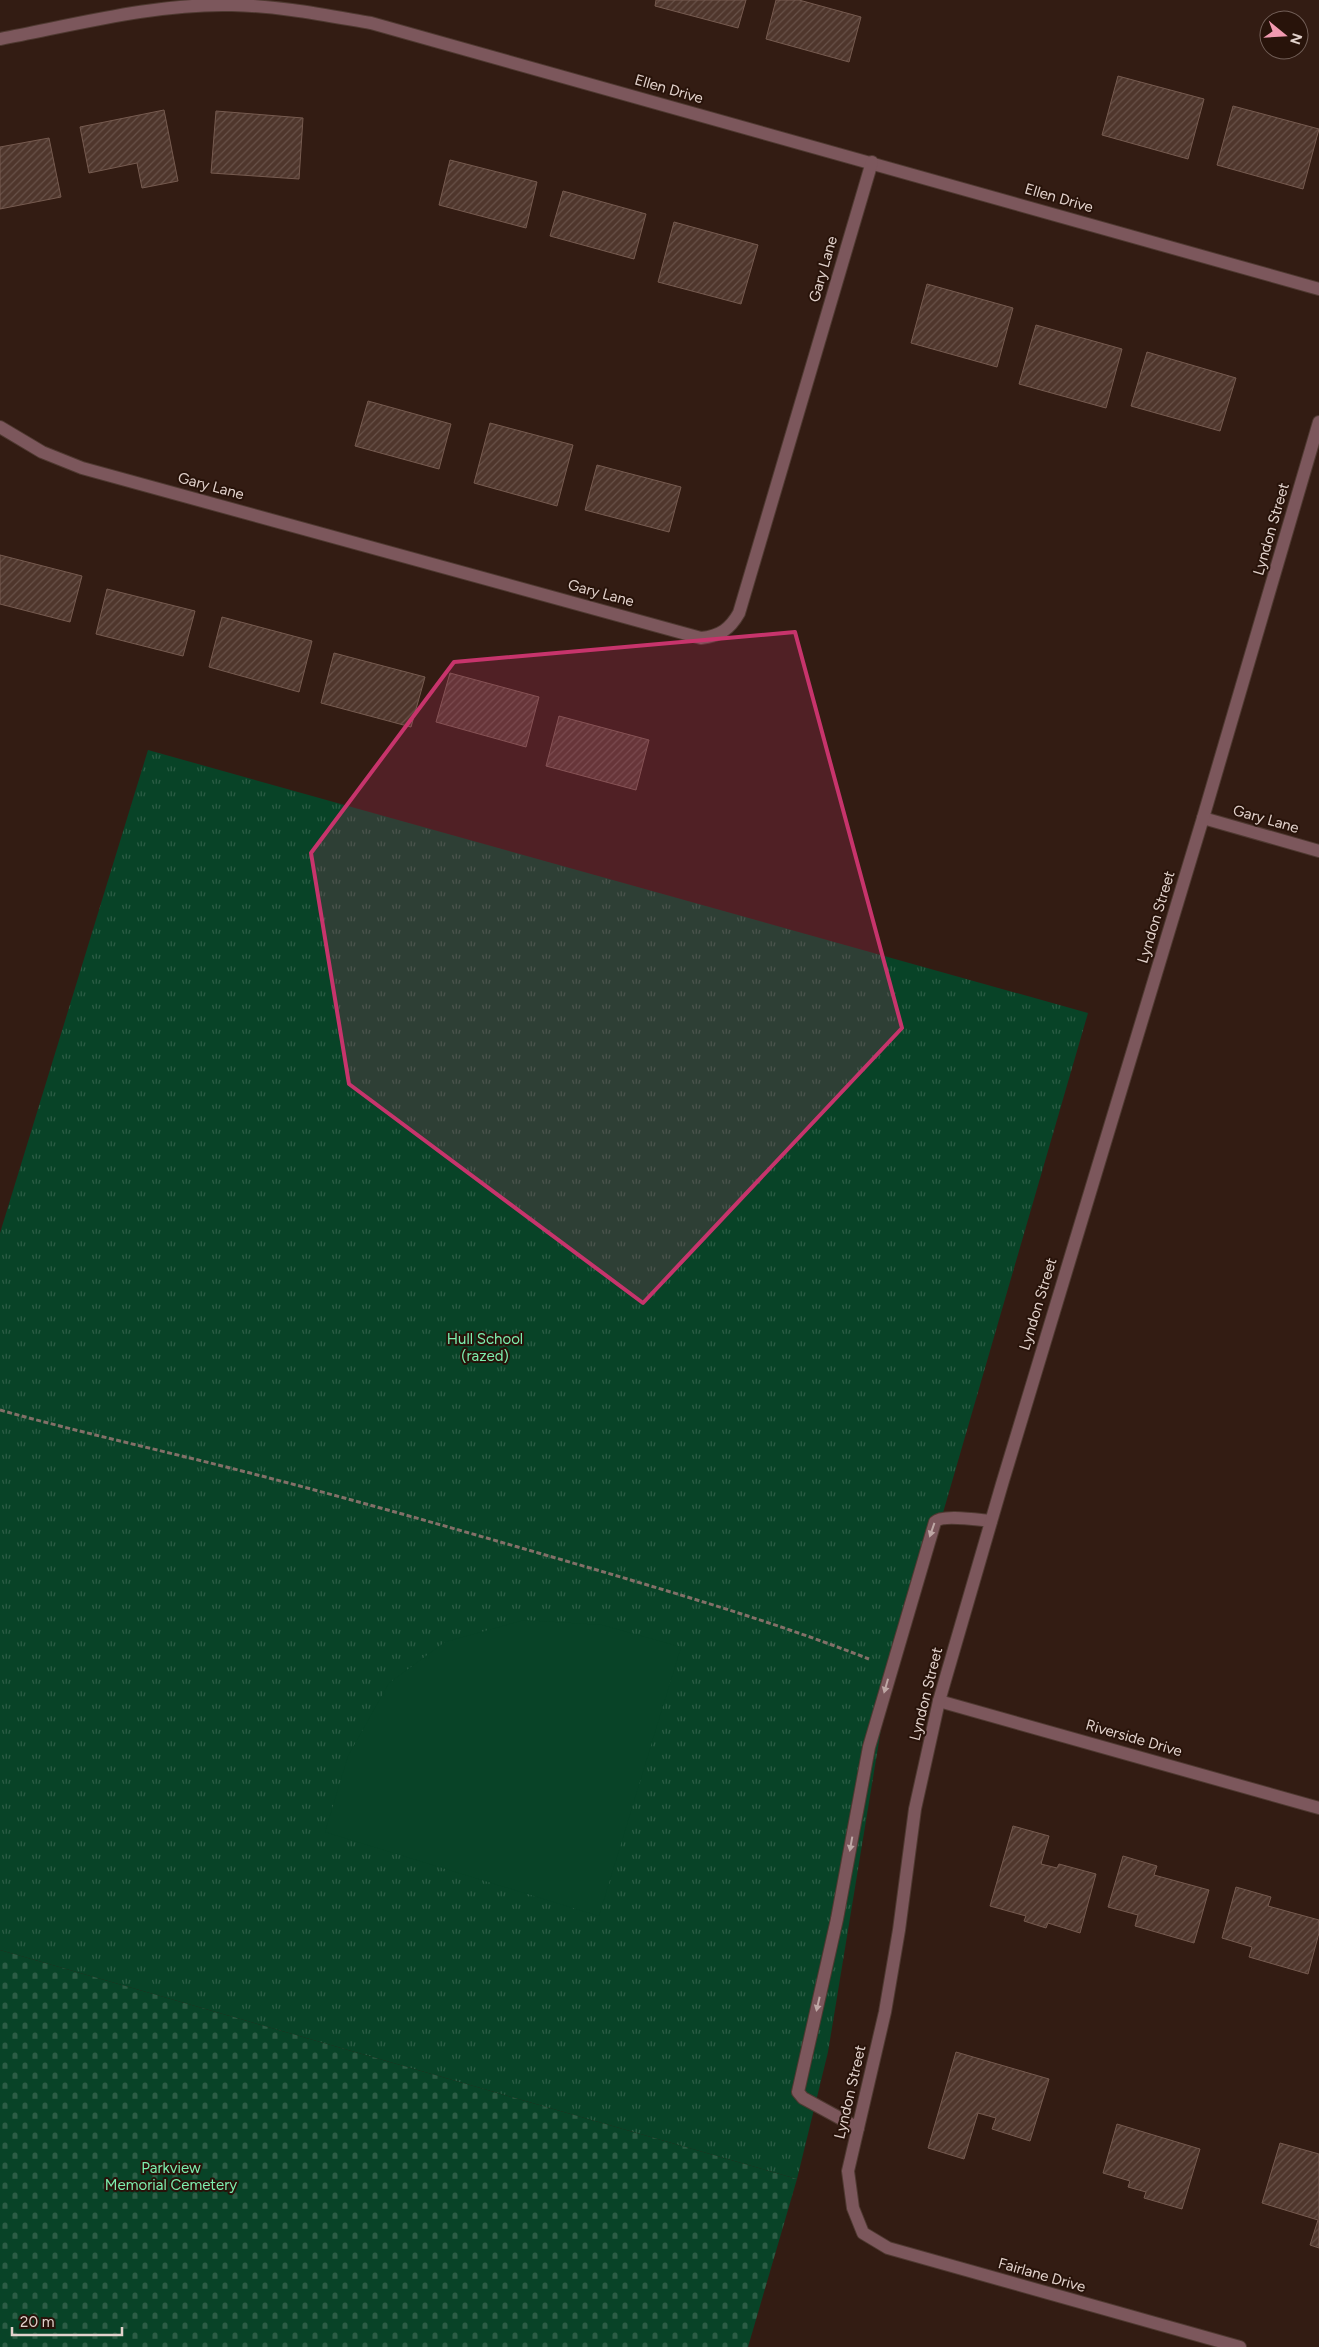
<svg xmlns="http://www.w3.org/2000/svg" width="1319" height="2347" font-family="Figtree,sans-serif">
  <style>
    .grass { fill: url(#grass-tufts) }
    .cemetery { fill: url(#cemetery-stones) }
    .pitch { fill: #084327 }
    .building { fill: url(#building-hatch); stroke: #765b50 }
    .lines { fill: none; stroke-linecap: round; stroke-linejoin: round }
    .minor-casing { stroke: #4f3931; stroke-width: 14 }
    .path { stroke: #837068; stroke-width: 3; stroke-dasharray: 5 2.5; stroke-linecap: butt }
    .minor { stroke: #7c575c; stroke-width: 12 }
    .oneway { fill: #bea7a5 }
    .marked { fill: #c7346c; fill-opacity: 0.2; stroke: #c7346c; stroke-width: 4; stroke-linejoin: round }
    .labels { text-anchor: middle; stroke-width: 4; stroke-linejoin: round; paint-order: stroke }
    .street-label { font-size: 15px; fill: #e2d2cc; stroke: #28130a }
    .park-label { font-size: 15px; fill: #7defaf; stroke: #28130a }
  </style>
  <defs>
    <pattern id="grass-tufts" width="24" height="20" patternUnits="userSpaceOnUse" patternTransform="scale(1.25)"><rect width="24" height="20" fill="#084327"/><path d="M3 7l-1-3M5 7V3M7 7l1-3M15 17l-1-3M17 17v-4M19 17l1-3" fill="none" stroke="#2c5d45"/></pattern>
    <pattern id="cemetery-stones" width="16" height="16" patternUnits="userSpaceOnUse" patternTransform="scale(1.25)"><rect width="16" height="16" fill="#084327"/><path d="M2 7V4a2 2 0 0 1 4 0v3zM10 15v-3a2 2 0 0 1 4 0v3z" fill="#2c5d45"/></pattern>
    <pattern id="building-hatch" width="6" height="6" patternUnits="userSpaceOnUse" patternTransform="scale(1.25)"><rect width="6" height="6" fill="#4f362c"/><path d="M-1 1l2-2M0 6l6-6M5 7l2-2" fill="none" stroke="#685249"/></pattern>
  </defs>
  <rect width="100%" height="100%" fill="#331c13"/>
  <path class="grass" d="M 148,750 L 1088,1013 L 882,1723 L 828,2052 L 797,2179 L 0,1950 L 0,1233 Z"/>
  <path class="cemetery" d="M 0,1950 L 797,2179 L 748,2347 L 0,2347 Z"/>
  <path class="pitch" d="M 524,1620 L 602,1625 L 681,1647 L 599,1916 L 325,1832 L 348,1756 L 389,1683 L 445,1642 Z"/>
  <g class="building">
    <path d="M 656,0 L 746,0 L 738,28 L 655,6 Z"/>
    <path d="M 776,0 L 799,0 L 861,17 L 849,62 L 766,39 Z"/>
    <path d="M 1118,76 L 1204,99 L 1188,159 L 1102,135 Z"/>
    <path d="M 1233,106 L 1319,129 L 1303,189 L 1217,165 Z"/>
    <path d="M 164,110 L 178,181 L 142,188 L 137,163 L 89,173 L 80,127 Z"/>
    <path d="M 216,111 L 303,118 L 299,179 L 211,173 Z"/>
    <path d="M 49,138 L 61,197 L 0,209 L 0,147 Z"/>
    <path d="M 450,160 L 537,182 L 526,228 L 439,205 Z"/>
    <path d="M 563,191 L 646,214 L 634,259 L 550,236 Z"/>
    <path d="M 674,222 L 758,245 L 741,304 L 658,282 Z"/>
    <path d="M 927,284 L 1013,308 L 997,367 L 911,343 Z"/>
    <path d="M 1036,325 L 1122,349 L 1106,408 L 1019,384 Z"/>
    <path d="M 1147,352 L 1236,378 L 1220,431 L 1131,406 Z"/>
    <path d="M 368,401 L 451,424 L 439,469 L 355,446 Z"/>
    <path d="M 490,423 L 573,445 L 557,506 L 474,483 Z"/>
    <path d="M 597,465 L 681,487 L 669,532 L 585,510 Z"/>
    <path d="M 0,555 L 82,576 L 70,622 L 0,604 Z"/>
    <path d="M 107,589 L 195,611 L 183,656 L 96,634 Z"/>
    <path d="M 222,617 L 312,641 L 299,692 L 209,667 Z"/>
    <path d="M 334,653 L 425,677 L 411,727 L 321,703 Z"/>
    <path d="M 450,673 L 539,697 L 526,747 L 436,722 Z"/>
    <path d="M 559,716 L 649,740 L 636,790 L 546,766 Z"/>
    <path d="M 1013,1826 L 1049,1836 L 1041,1864 L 1057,1868 L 1059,1864 L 1096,1874 L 1080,1933 L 1048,1923 L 1046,1928 L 1024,1921 L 1026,1916 L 990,1906 Z"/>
    <path d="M 1123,1856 L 1157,1866 L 1154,1875 L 1209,1890 L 1194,1943 L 1135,1926 L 1138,1915 L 1108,1907 Z"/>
    <path d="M 1236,1887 L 1271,1897 L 1268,1906 L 1319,1920 L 1319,1933 L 1308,1974 L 1249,1957 L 1252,1947 L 1222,1938 Z"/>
    <path d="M 956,2052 L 1049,2079 L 1030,2141 L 992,2129 L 996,2118 L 978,2113 L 964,2159 L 928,2148 Z"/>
    <path d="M 1117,2124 L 1200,2149 L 1182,2209 L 1144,2198 L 1146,2192 L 1128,2187 L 1130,2181 L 1103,2173 Z"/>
    <path d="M 1280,2143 L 1319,2154 L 1319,2248 L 1310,2245 L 1318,2220 L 1262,2203 Z"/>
  </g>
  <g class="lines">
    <defs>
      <g id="minor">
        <path d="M 0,39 C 74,25 157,3 232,5 C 279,6 324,15 371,23 L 1319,289"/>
        <path d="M 0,427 L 42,452 L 82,468 L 701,638 C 720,636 730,629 739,613 L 872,162"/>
        <path d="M 1203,818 L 1319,851"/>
        <path d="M 939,1701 L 1319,1808"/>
        <path d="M 858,2128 L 803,2098 L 798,2092 L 837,1919 L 869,1747 L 935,1522 C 942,1514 979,1520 991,1521"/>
        <path d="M 1240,2347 L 888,2248 L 863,2233 L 853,2208 L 848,2171 L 885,2012 L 899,1930 L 915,1809 L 939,1701 L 1002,1484 L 1203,818 L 1319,422"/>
      </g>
    </defs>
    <use href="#minor" class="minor-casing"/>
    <path class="path" d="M 0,1410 C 64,1428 129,1443 194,1459 C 329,1492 463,1531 597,1570 C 688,1597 780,1624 869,1659"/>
    <use href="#minor" class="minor"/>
  </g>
  <defs><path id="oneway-solid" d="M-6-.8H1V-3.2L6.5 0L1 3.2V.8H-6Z" transform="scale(1.25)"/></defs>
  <g class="oneway">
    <use href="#oneway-solid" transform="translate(932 1530) rotate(109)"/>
    <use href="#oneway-solid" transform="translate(886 1686) rotate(106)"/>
    <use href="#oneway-solid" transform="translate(851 1844) rotate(100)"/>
    <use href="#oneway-solid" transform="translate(818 2004) rotate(103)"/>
  </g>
  <path class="marked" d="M 795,632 L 902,1028 L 643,1303 L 349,1084 L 311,853 L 454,662 Z"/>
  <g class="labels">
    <g class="street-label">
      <text transform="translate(669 89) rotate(16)" y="5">Ellen Drive</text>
      <text transform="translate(1059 198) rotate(16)" y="5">Ellen Drive</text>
      <text transform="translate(823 269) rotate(-74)" y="5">Gary Lane</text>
      <text transform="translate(211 486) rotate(15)" y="5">Gary Lane</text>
      <text transform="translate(1271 529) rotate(-74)" y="5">Lyndon Street</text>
      <text transform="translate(601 593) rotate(15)" y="5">Gary Lane</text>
      <text transform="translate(1266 819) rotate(16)" y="5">Gary Lane</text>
      <text transform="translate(1156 917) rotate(-73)" y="5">Lyndon Street</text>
      <text transform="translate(1038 1304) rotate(-73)" y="5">Lyndon Street</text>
      <text transform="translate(926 1694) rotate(-76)" y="5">Lyndon Street</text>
      <text transform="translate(1134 1738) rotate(16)" y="5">Riverside Drive</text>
      <text transform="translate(850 2092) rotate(-77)" y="5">Lyndon Street</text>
      <text transform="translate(1042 2275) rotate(16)" y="5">Fairlane Drive</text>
    </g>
    <g class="park-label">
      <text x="485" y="1344">Hull School<tspan x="485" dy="17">(razed)</tspan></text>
      <text x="171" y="2173">Parkview<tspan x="171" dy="17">Memorial Cemetery</tspan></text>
    </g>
  </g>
  <g transform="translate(1284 35) rotate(108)"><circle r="24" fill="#28130a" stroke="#725f58"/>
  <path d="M0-4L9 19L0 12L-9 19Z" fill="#f19ab1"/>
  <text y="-8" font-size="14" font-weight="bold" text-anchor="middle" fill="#e2d2cc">N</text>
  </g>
  <path d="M12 2327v8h110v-8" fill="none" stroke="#e2d2cc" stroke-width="2.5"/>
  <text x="20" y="2327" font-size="15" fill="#e2d2cc" stroke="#28130a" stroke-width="4" paint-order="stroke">20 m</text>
</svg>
